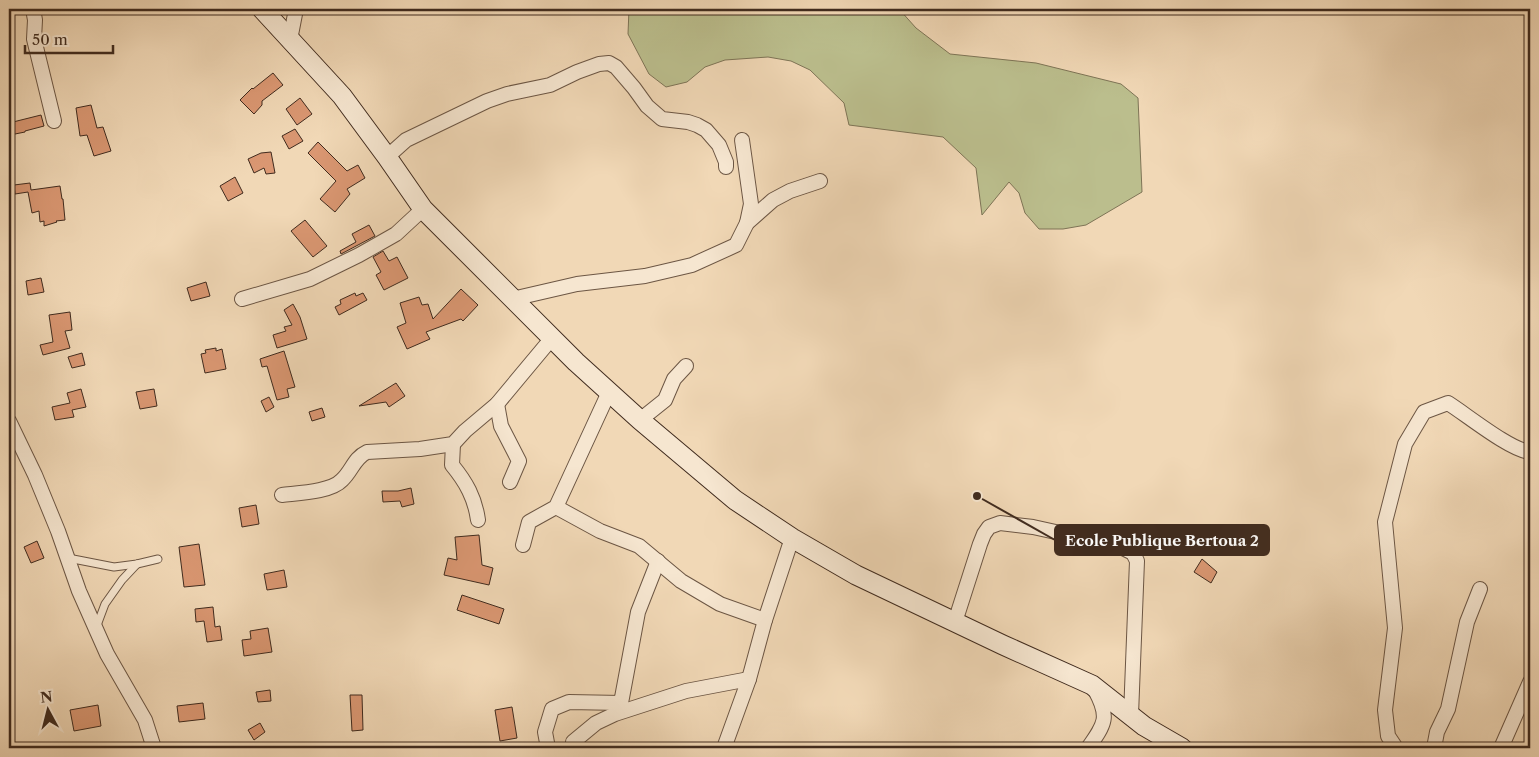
<svg xmlns="http://www.w3.org/2000/svg" width="1539" height="757" font-family="'Libre Caslon Text',serif">
  <style>
    .green { fill: #bbbe8d; stroke: #7e7456 }
    .building { fill: #da9772; stroke: #402b1e }
    .lines { fill: none; stroke-linecap: round; stroke-linejoin: round }
    .lane-casing { stroke: #6c5644; stroke-width: 9 }
    .street-casing { stroke: #6c5644; stroke-width: 16 }
    .secondary-casing { stroke: #402b1e; stroke-width: 21 }
    .lane { stroke: #f6e6d0; stroke-width: 7 }
    .street { stroke: #f6e6d0; stroke-width: 14 }
    .secondary { stroke: #f6e6d0; stroke-width: 19 }
    .leader { fill: none; stroke: #402b1e; stroke-width: 2 }
    .callout-dot { fill: #402b1e; stroke: #f6e6d0; stroke-width: 2 }
    .callout { fill: #402b1e; stroke: #402b1e; stroke-width: 2 }
    .callout-label { font-size: 15px; text-anchor: middle; font-weight: bold; fill: #fff }
  </style>
  <rect width="100%" height="100%" fill="#f1d8b6"/>
  <filter id="stains"><feTurbulence type="fractalNoise" baseFrequency=".004" numOctaves="4"/><feColorMatrix values="0 0 0 0 .2 0 0 0 0 .09 0 0 0 0 .02 0 0 0 .5 -.17"/></filter>
  <radialGradient id="worn" r=".72"><stop offset=".6" stop-color="#630" stop-opacity="0"/><stop offset="1" stop-color="#630" stop-opacity=".3"/></radialGradient>
  <path class="green" d="M 629,9 L 899,9 L 916,28 L 950,54 L 1036,63 L 1121,84 L 1138,98 L 1142,192 L 1086,225 L 1063,229 L 1039,229 L 1025,213 L 1019,193 L 1009,182 L 982,215 L 976,168 L 943,137 L 849,125 L 844,103 L 810,70 L 791,61 L 768,57 L 725,60 L 705,67 L 687,82 L 666,87 L 649,74 L 628,34 Z"/>
  <g class="building">
    <path d="M 273,73 L 283,85 L 262,101 L 262,105 L 254,114 L 240,100 L 252,88 L 253,89 Z"/>
    <path d="M 300,98 L 312,114 L 297,125 L 286,109 Z"/>
    <path d="M 91,105 L 97,128 L 103,127 L 111,151 L 94,156 L 87,135 L 80,136 L 76,108 Z"/>
    <path d="M 41,115 L 44,126 L 25,131 L 25,132 L 15,134 L 14,133 L 9,133 L 9,123 Z"/>
    <path d="M 295,129 L 303,141 L 289,149 L 282,136 Z"/>
    <path d="M 318,142 L 347,171 L 358,165 L 365,178 L 347,189 L 350,194 L 335,212 L 320,199 L 336,181 L 308,153 Z"/>
    <path d="M 271,152 L 275,173 L 266,174 L 264,168 L 254,173 L 248,159 L 261,153 Z"/>
    <path d="M 235,177 L 243,193 L 228,201 L 220,186 Z"/>
    <path d="M 30,183 L 31,190 L 60,186 L 62,199 L 63,199 L 65,220 L 56,221 L 57,222 L 44,226 L 44,221 L 40,222 L 39,211 L 32,213 L 28,192 L 15,194 L 14,185 Z"/>
    <path d="M 305,220 L 327,246 L 313,257 L 291,231 Z"/>
    <path d="M 369,225 L 375,236 L 341,254 L 340,251 L 356,242 L 352,234 Z"/>
    <path d="M 383,251 L 389,261 L 397,257 L 408,278 L 384,290 L 376,275 L 381,272 L 373,257 Z"/>
    <path d="M 41,278 L 44,292 L 28,295 L 26,281 Z"/>
    <path d="M 206,282 L 210,296 L 191,301 L 187,288 Z"/>
    <path d="M 461,289 L 478,305 L 463,321 L 461,319 L 426,332 L 430,339 L 407,349 L 397,327 L 406,323 L 400,303 L 419,297 L 422,305 L 428,304 L 433,319 Z"/>
    <path d="M 355,293 L 356,296 L 363,293 L 367,300 L 339,315 L 335,307 L 341,304 L 340,300 Z"/>
    <path d="M 293,304 L 300,317 L 307,339 L 277,348 L 273,335 L 286,331 L 284,327 L 292,325 L 284,310 Z"/>
    <path d="M 70,312 L 72,330 L 65,331 L 70,348 L 43,355 L 40,345 L 53,342 L 49,315 Z"/>
    <path d="M 216,348 L 216,351 L 222,349 L 226,369 L 205,373 L 201,354 L 206,353 L 205,350 Z"/>
    <path d="M 284,351 L 295,387 L 287,389 L 289,397 L 277,400 L 267,366 L 262,367 L 260,359 Z"/>
    <path d="M 82,353 L 85,365 L 72,368 L 68,357 Z"/>
    <path d="M 396,383 L 405,396 L 389,407 L 386,402 L 359,406 Z"/>
    <path d="M 81,389 L 86,407 L 72,410 L 74,417 L 55,420 L 52,407 L 70,403 L 67,393 Z"/>
    <path d="M 154,389 L 157,406 L 140,409 L 136,392 Z"/>
    <path d="M 269,397 L 274,407 L 266,412 L 261,401 Z"/>
    <path d="M 322,408 L 325,417 L 312,421 L 309,412 Z"/>
    <path d="M 411,488 L 414,504 L 402,507 L 400,501 L 383,502 L 382,491 L 398,491 Z"/>
    <path d="M 256,505 L 259,524 L 242,527 L 239,508 Z"/>
    <path d="M 479,535 L 482,565 L 493,568 L 489,585 L 444,575 L 448,558 L 457,560 L 455,537 Z"/>
    <path d="M 37,541 L 44,558 L 31,563 L 24,547 Z"/>
    <path d="M 199,544 L 205,585 L 184,587 L 179,547 Z"/>
    <path d="M 1202,559 L 1217,572 L 1211,583 L 1194,572 Z"/>
    <path d="M 284,570 L 287,587 L 267,590 L 264,574 Z"/>
    <path d="M 462,595 L 504,609 L 499,624 L 457,610 Z"/>
    <path d="M 213,607 L 215,627 L 220,626 L 222,640 L 207,642 L 204,621 L 196,622 L 195,609 Z"/>
    <path d="M 268,628 L 272,652 L 244,656 L 242,640 L 251,639 L 250,631 Z"/>
    <path d="M 270,690 L 271,701 L 258,702 L 256,692 Z"/>
    <path d="M 350,695 L 362,695 L 363,730 L 352,731 Z"/>
    <path d="M 203,703 L 205,719 L 179,722 L 177,706 Z"/>
    <path d="M 98,705 L 101,726 L 74,731 L 70,710 Z"/>
    <path d="M 512,707 L 517,738 L 500,741 L 495,710 Z"/>
    <path d="M 260,723 L 265,732 L 254,740 L 248,730 Z"/>
  </g>
  <g class="lines">
    <defs>
      <g id="lane">
        <path d="M 68,558 L 114,567 L 137,564 L 158,559"/>
        <path d="M 96,628 L 105,604 L 122,580 L 137,564"/>
      </g>
      <g id="street">
        <path d="M 33,9 L 35,20 L 34,39 L 54,121"/>
        <path d="M 290,40 L 296,9"/>
        <path d="M 742,140 L 751,204 L 747,223"/>
        <path d="M 387,157 L 406,140 L 487,101 L 507,94 L 550,85 L 577,72 L 599,64 L 609,63 L 616,67 L 634,88 L 647,106 L 662,119 L 688,122 L 697,125 L 706,130 L 719,145 L 726,162 L 726,167"/>
        <path d="M 242,299 L 310,279 L 359,255 L 396,234 L 423,209"/>
        <path d="M 512,299 L 577,284 L 645,276 L 692,265 L 736,245 L 747,223 L 773,200 L 790,191 L 820,181"/>
        <path d="M 497,404 L 501,426 L 519,461 L 510,482"/>
        <path d="M 640,420 L 665,400 L 674,379 L 686,366"/>
        <path d="M 9,421 L 35,475 L 58,531 L 79,591 L 107,654 L 145,720 L 154,748"/>
        <path d="M 453,444 L 452,465 C 466,482 475,498 478,520"/>
        <path d="M 282,495 C 298,493 331,492 342,480 C 352,471 354,458 367,452 L 420,449 L 453,444 L 465,431 L 497,404 L 552,338"/>
        <path d="M 556,507 L 600,531 L 639,546 L 681,581 L 720,604 L 765,620"/>
        <path d="M 523,545 L 529,522 L 556,507 L 609,392"/>
        <path d="M 955,622 L 980,544 L 984,534 L 989,527 L 1000,523 L 1033,527 L 1119,546 L 1133,553 L 1137,561 L 1131,715"/>
        <path d="M 573,742 L 596,723 L 615,714 L 686,691 L 749,679"/>
        <path d="M 548,748 L 545,732 L 552,709 L 569,702 L 621,703 L 638,612 L 658,561"/>
        <path d="M 724,748 L 749,679 L 765,620 L 792,538"/>
        <path d="M 1088,748 C 1105,724 1110,717 1095,690"/>
        <path d="M 1396,748 L 1388,736 L 1385,710 L 1395,628 L 1385,522 L 1405,444 L 1424,412 L 1448,403 C 1467,415 1510,450 1530,452"/>
        <path d="M 1434,748 L 1437,732 L 1448,709 L 1467,622 L 1480,589"/>
        <path d="M 1501,748 L 1530,682"/>
      </g>
      <path id="secondary" d="M 262,9 L 342,96 L 387,157 L 423,209 L 576,362 L 640,420 L 735,500 L 792,538 L 856,575 L 1003,645 L 1092,685 L 1144,726 L 1182,748"/>
    </defs>
    <use href="#lane" class="lane-casing"/>
    <use href="#street" class="street-casing"/>
    <use href="#secondary" class="secondary-casing"/>
    <use href="#lane" class="lane"/>
    <use href="#street" class="street"/>
    <use href="#secondary" class="secondary"/>
  </g>
  <path class="leader" d="M977 496L1055 540"/>
  <circle class="callout-dot" cx="977" cy="496" r="5"/>
  <rect class="callout" x="1055" y="525" width="214" height="30" rx="5"/>
  <g class="callout-label">
    <text x="1162" y="546">Ecole Publique Bertoua 2</text>
  </g>
  <rect width="1539" height="757" fill="none" stroke="#f1d8b6" stroke-width="30"/>
  <rect x="10" y="10" width="1519" height="737" fill="none" stroke="#402b1e" stroke-width="2.5"/>
  <rect x="15" y="15" width="1509" height="727" fill="none" stroke="#402b1e"/>
  <g transform="translate(48 710) rotate(353)" stroke="#f6e6d0" stroke-width="4" paint-order="stroke">
  <path d="M0-4L9 19L0 12L-9 19Z" fill="#402b1e"/>
  <text y="-8" font-size="14" font-weight="bold" text-anchor="middle" fill="#402b1e">N</text>
  </g>
  <path d="M25 45v8h88v-8" fill="none" stroke="#402b1e" stroke-width="2.5"/>
  <text x="32" y="45" font-size="15" fill="#402b1e" stroke="#f6e6d0" stroke-width="4" paint-order="stroke">50 m</text>
  <rect width="100%" height="100%" filter="url(#stains)"/>
  <rect width="100%" height="100%" fill="url(#worn)"/>
</svg>
